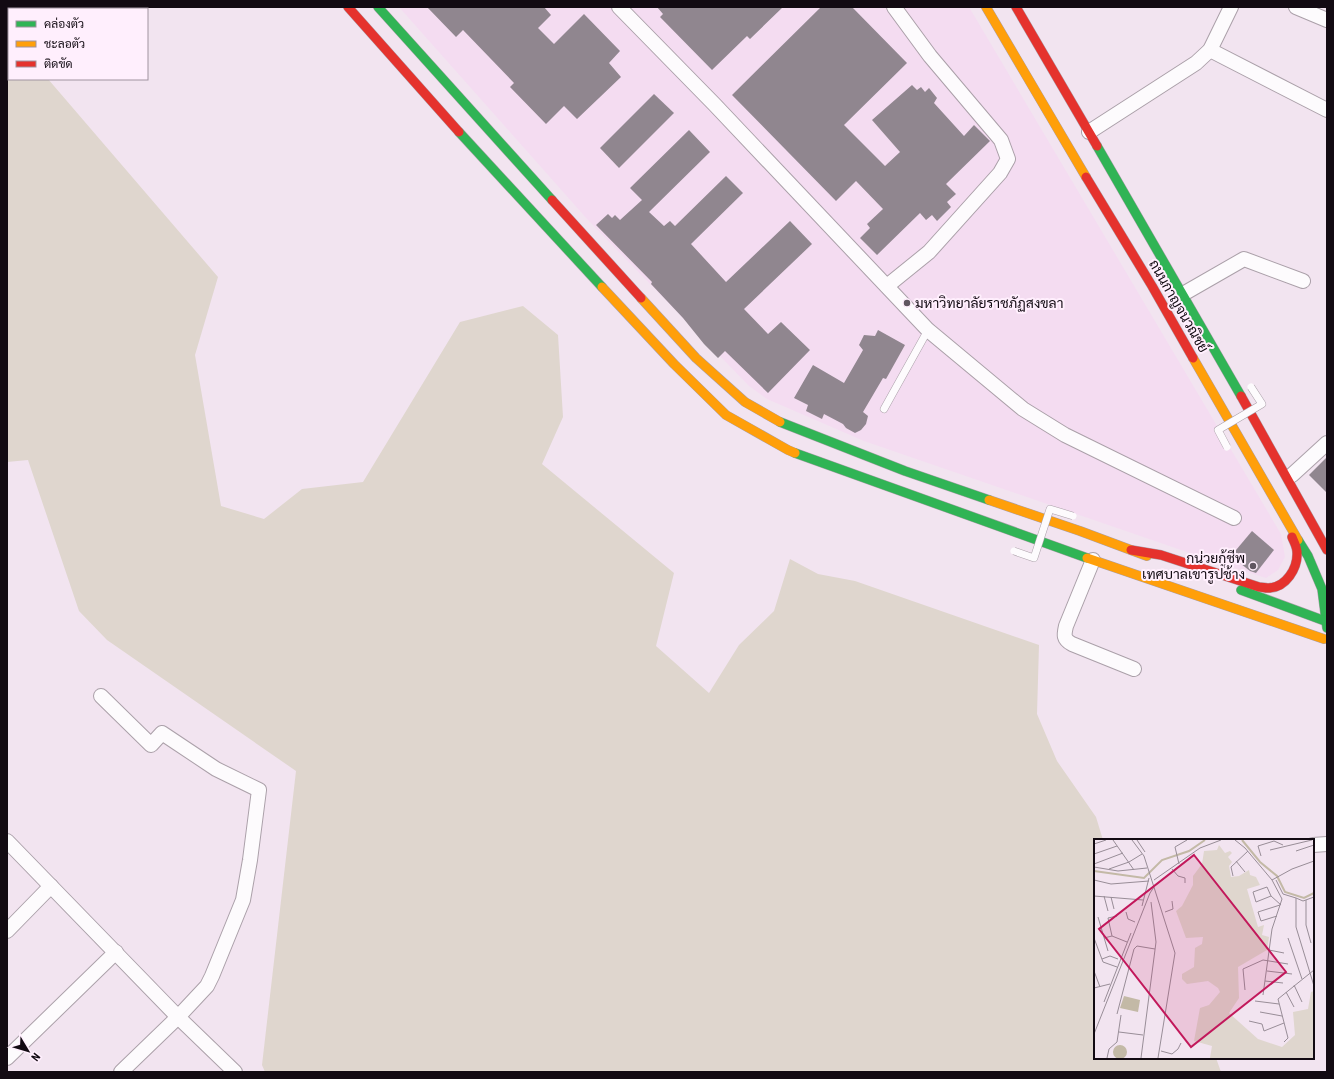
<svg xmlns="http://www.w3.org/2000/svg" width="1334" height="1079" font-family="'Roboto Condensed',Sarabun,sans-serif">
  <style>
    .built { fill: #f4dcf1 }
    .green { fill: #dfd6ce }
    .building { fill: #90868f }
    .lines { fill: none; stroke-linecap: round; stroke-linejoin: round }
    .lane-casing { stroke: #aba0a9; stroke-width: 8 }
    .street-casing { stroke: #aba0a9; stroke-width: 16 }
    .fast-casing { stroke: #aba0a9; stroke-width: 10 }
    .slow-casing { stroke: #aba0a9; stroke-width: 10 }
    .jam-casing { stroke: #aba0a9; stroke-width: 10 }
    .lane { stroke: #fdfbfd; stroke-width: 7 }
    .street { stroke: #fdfbfd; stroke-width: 14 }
    .fast { stroke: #30b455; stroke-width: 9 }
    .slow { stroke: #ff9f0a; stroke-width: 9 }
    .jam { stroke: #e5322d; stroke-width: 9 }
    .lane-bridge-casing { stroke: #aba0a9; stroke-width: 8; stroke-linecap: butt }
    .lane-bridge { stroke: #fdfbfd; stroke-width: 7 }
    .poi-dot { fill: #605660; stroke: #ffeffd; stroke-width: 1.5 }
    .labels { text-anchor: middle; stroke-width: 4; stroke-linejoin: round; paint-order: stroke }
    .poi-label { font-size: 14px; fill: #120a12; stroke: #ffeffd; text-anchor: start }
    .street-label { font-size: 14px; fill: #120a12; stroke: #ffeffd }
    .inset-river { fill: none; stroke: #c3b9a6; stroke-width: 2 }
    .inset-road { fill: none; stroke: #988d97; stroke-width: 1 }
    .view { fill: #c2185b; fill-opacity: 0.15; stroke: #c2185b; stroke-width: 2 }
    .inset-edge { fill: none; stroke: #120a12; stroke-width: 2 }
  </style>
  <rect width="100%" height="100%" fill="#f2e4f0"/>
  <path class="built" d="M 399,7 L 969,7 L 1281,534 L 1285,557 L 1278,570 L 1266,578 L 1216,562 L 864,441 L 767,399 L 749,386 L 588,220 Z"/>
  <path class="green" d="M 9,65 L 9,79 L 48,79 L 218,277 L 195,355 L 221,506 L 264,519 L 302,489 L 363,482 L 460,322 L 523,306 L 558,335 L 563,417 L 542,464 L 674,573 L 656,646 L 709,693 L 739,645 L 774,611 L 790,559 L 818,574 L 855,581 L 1039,645 L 1037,714 L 1057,761 L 1096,817 L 1103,840 L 1095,840 L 1095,1058 L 1216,1058 L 1221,1072 L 265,1072 L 262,1065 L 296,771 L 107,640 L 79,611 L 28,460 L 7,462 L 7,66 Z"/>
  <g class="building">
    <path d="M 427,7 L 544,7 L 551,15 L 538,28 L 554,44 L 584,14 L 620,51 L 609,63 L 621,77 L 577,119 L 564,106 L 546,124 L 510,87 L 514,83 L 463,30 L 456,37 Z"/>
    <path d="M 657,7 L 783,7 L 750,39 L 747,36 L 712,70 L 660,17 L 663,14 Z"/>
    <path d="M 821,7 L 852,7 L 907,63 L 844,125 L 885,166 L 900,152 L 872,120 L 912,85 L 917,90 L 921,87 L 925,92 L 929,88 L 937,98 L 934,103 L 964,136 L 974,125 L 990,141 L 946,184 L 956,194 L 947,202 L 951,207 L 937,221 L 932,215 L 926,220 L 920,213 L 877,255 L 860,238 L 870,228 L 867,224 L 883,209 L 856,181 L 836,201 L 732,95 Z"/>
    <path d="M 654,94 L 674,113 L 619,168 L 600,148 Z"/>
    <path d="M 689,130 L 710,152 L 649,212 L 664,226 L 670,221 L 675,226 L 726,176 L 743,193 L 691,244 L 726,282 L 790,221 L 812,244 L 744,309 L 768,334 L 781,322 L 810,350 L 768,393 L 725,351 L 718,358 L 704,344 L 683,318 L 651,284 L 652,282 L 596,225 L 608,214 L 612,218 L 615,215 L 620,220 L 642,200 L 630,188 Z"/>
    <path d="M 878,330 L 905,345 L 886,379 L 883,378 L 863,412 L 868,416 L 866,424 L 861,430 L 855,433 L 846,428 L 843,424 L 824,414 L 822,419 L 806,411 L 808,405 L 794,398 L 813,365 L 844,383 L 863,350 L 859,345 L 864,335 L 875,336 Z"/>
    <path d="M 1327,457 L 1327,493 L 1309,475 Z"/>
    <path d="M 1252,531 L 1274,550 L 1256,573 L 1250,571 L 1231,556 Z"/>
  </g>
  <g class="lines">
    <defs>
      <path id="lane" d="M 884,409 L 928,330"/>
      <g id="street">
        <path d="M 619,7 L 715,105 L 928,330 L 1023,409 L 1065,435 L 1234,518"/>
        <path d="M 1296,7 L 1327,20"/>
        <path d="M 1210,50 L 1327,110"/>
        <path d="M 1089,132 L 1196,63 L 1210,50 L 1231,7"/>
        <path d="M 887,286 L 929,252 L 1000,173 L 1008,159 L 1001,140 L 930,56 L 894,7"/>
        <path d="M 1183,294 L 1244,259 L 1303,281"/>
        <path d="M 1292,475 L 1327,443"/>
        <path d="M 1093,560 L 1066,626 C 1064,635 1063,639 1072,644 L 1134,669"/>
        <path d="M 101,696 L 151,745 L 162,733 L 216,769 L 259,790 L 250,860 L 243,900 L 212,976 L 207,986 L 178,1017 L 121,1072"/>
        <path d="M 7,841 L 178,1017 L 235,1072"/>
        <path d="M 1313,845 L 1327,844"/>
        <path d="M 7,931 L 51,886"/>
        <path d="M 7,1058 L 116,952"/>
      </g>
      <g id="fast">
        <path d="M 378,7 L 552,200"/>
        <path d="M 459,132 L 602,287"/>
        <path d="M 1097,146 L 1241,396"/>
        <path d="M 780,422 L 905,471 L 989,500"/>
        <path d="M 795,453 L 1087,558"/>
        <path d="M 1298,540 L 1308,556 L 1322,589 L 1327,628"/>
        <path d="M 1241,590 L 1325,621"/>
      </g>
      <g id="slow">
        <path d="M 986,7 L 1086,177"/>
        <path d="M 602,287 L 674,364 L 726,415 L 788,450 L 795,453"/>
        <path d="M 641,298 L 696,358 L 745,402 L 780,422"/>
        <path d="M 1193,358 L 1298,540"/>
        <path d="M 989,500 L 1080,531 L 1147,556"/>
        <path d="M 1087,558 L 1324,639"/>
      </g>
      <g id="jam">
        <path d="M 348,7 L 459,132"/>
        <path d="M 1016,7 L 1097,146"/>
        <path d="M 1086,177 L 1152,286 L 1193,358"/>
        <path d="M 552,200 L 641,298"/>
        <path d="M 1241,396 L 1327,550"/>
        <path d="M 1131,550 L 1161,555 L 1259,587 C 1262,587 1265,588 1268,588 C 1286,588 1298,568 1297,552 C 1297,547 1294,542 1292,537"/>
      </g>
    </defs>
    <use href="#lane" class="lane-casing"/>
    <use href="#street" class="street-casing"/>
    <use href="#fast" class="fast-casing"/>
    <use href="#slow" class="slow-casing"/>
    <use href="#jam" class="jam-casing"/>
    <use href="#lane" class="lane"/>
    <use href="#street" class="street"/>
    <use href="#fast" class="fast"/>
    <use href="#slow" class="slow"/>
    <use href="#jam" class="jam"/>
    <defs>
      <g id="lane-bridge">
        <path d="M 1227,447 L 1218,430 L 1262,404 L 1251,387"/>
        <path d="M 1014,551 L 1034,558 L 1050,509 L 1073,516"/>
      </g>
    </defs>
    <use href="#lane-bridge" class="lane-bridge-casing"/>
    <use href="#lane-bridge" class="lane-bridge"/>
  </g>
  <g class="poi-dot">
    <circle cx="907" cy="303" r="4"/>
    <circle cx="1253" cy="566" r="4"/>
  </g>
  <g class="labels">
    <g class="poi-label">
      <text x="915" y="308">มหาวิทยาลัยราชภัฏสงขลา</text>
      <text x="1245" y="563" text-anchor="end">กน่วยกู้ชีพ<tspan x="1245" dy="16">เทศบาลเขารูปช้าง</tspan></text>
    </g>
    <g class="street-label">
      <text transform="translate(1179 306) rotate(60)" y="5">ถนนกาญจนวณิชย์</text>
    </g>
  </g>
  <g transform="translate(1094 839)">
    <rect width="220" height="220" fill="#f2e4f0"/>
    <path d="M 125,6 L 131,14 L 136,12 L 138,14 L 134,18 L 138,23 L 135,27 L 137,38 L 145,37 L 155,31 L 156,36 L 162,38 L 166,46 L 153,50 L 164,88 L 170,86 L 168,96 L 175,98 L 173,111 L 144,128 L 145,159 L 135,174 L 164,200 L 188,208 L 201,196 L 199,173 L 214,170 L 217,153 L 220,152 L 220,219 L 116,219 L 118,207 L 100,202 L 106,169 L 115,166 L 126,153 L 124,149 L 114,142 L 93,145 L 88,140 L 88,135 L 100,128 L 101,109 L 108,105 L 109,98 L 92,99 L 82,72 L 88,67 L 99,46 L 99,37 L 108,25 L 110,12 L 123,11 Z" fill="#dfd6ce"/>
    <path d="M 30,157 L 46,161 L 44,173 L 26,169 ZM19 213a7 7 0 1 1 14 0a7 7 0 1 1-14 0Z" fill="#c3b9a6"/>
    <path class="inset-river" d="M 148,1 L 166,23 L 183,37 L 191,53 L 210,59 L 220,54M 0,32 L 50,39 L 68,21 L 95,12 L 111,1"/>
    <path class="inset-road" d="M 19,1 L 40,31M 38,1 L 50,17 L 81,114 L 64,219M 43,1 L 51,13M 141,1 L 151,9 L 178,41 L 198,30 L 220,22M 0,5 L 12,1M 176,11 L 218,1M 202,12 L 220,6M 0,15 L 23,7M 167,17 L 164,7 L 180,2 L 189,6M 142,22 L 151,33M 0,25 L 29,14M 85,25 L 81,8 L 93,1M 0,28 L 24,32 L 53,29M 15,30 L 35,23 L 48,15M 78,30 L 84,37 L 91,39 L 91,44M 139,37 L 137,28 L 154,12M 0,41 L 17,45 L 55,42M 60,41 L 106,9 L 127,1M 182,41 L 189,55 L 202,59 L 202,88 L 220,147M 0,57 L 49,61M 10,57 L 14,72M 177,57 L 173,48 L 159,53 L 162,63 L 177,57 L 187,66M 17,58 L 20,70M 202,59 L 209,62 L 220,58M 212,61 L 212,86 L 217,104M 48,67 L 55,39M 32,73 L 34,80 L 41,83M 71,73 L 79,70 L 78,62M 183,77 L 167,82 L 164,73 L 186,66M 4,78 L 14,112M 18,97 L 14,79 L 23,77M 0,99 L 9,123 L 23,128M 10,99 L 18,97 L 33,103M 194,99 L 208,140M 175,111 L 190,114M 8,120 L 16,117 L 24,120M 0,132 L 6,148M 173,132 L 198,135M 171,142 L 189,144M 200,146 L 208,163M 0,149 L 16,145M 151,151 L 149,130 L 169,121 L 194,125M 192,153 L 200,168M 169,156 L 178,90 L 188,60 L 178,41M 161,162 L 185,165M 10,163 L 37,94M 166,173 L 188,177M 23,175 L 40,110 L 43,107 L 61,110M 155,182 L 168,185 L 170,192 L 190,184M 25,193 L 49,196M 0,195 L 56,54 L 60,48M 190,203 L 194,199 L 184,160 L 220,131M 67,212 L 78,215 L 84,210 L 87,204M 13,219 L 15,210 L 23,203 L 27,176M 47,219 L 62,103 L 57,63"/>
    <path class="view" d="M 100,16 L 192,133 L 97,208 L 5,90 Z"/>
    <rect width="220" height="220" class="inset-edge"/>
  </g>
  <rect width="1334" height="1079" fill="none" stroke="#120a12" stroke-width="16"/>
  <rect x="8" y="8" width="140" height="72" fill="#ffeffd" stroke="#a0939f"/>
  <rect x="16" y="21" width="20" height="6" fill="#30b455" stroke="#a0939f"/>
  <text x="44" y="28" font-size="12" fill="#120a12">คล่องตัว</text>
  <rect x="16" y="41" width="20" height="6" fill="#ff9f0a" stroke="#a0939f"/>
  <text x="44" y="48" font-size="12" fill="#120a12">ชะลอตัว</text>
  <rect x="16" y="61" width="20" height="6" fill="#e5322d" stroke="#a0939f"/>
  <text x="44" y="68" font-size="12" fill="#120a12">ติดขัด</text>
  <g transform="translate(28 1051) rotate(128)" stroke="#ffeffd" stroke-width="3" paint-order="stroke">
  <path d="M0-3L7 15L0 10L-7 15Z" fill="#120a12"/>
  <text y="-6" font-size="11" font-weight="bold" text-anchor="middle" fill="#120a12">N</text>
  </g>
</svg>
